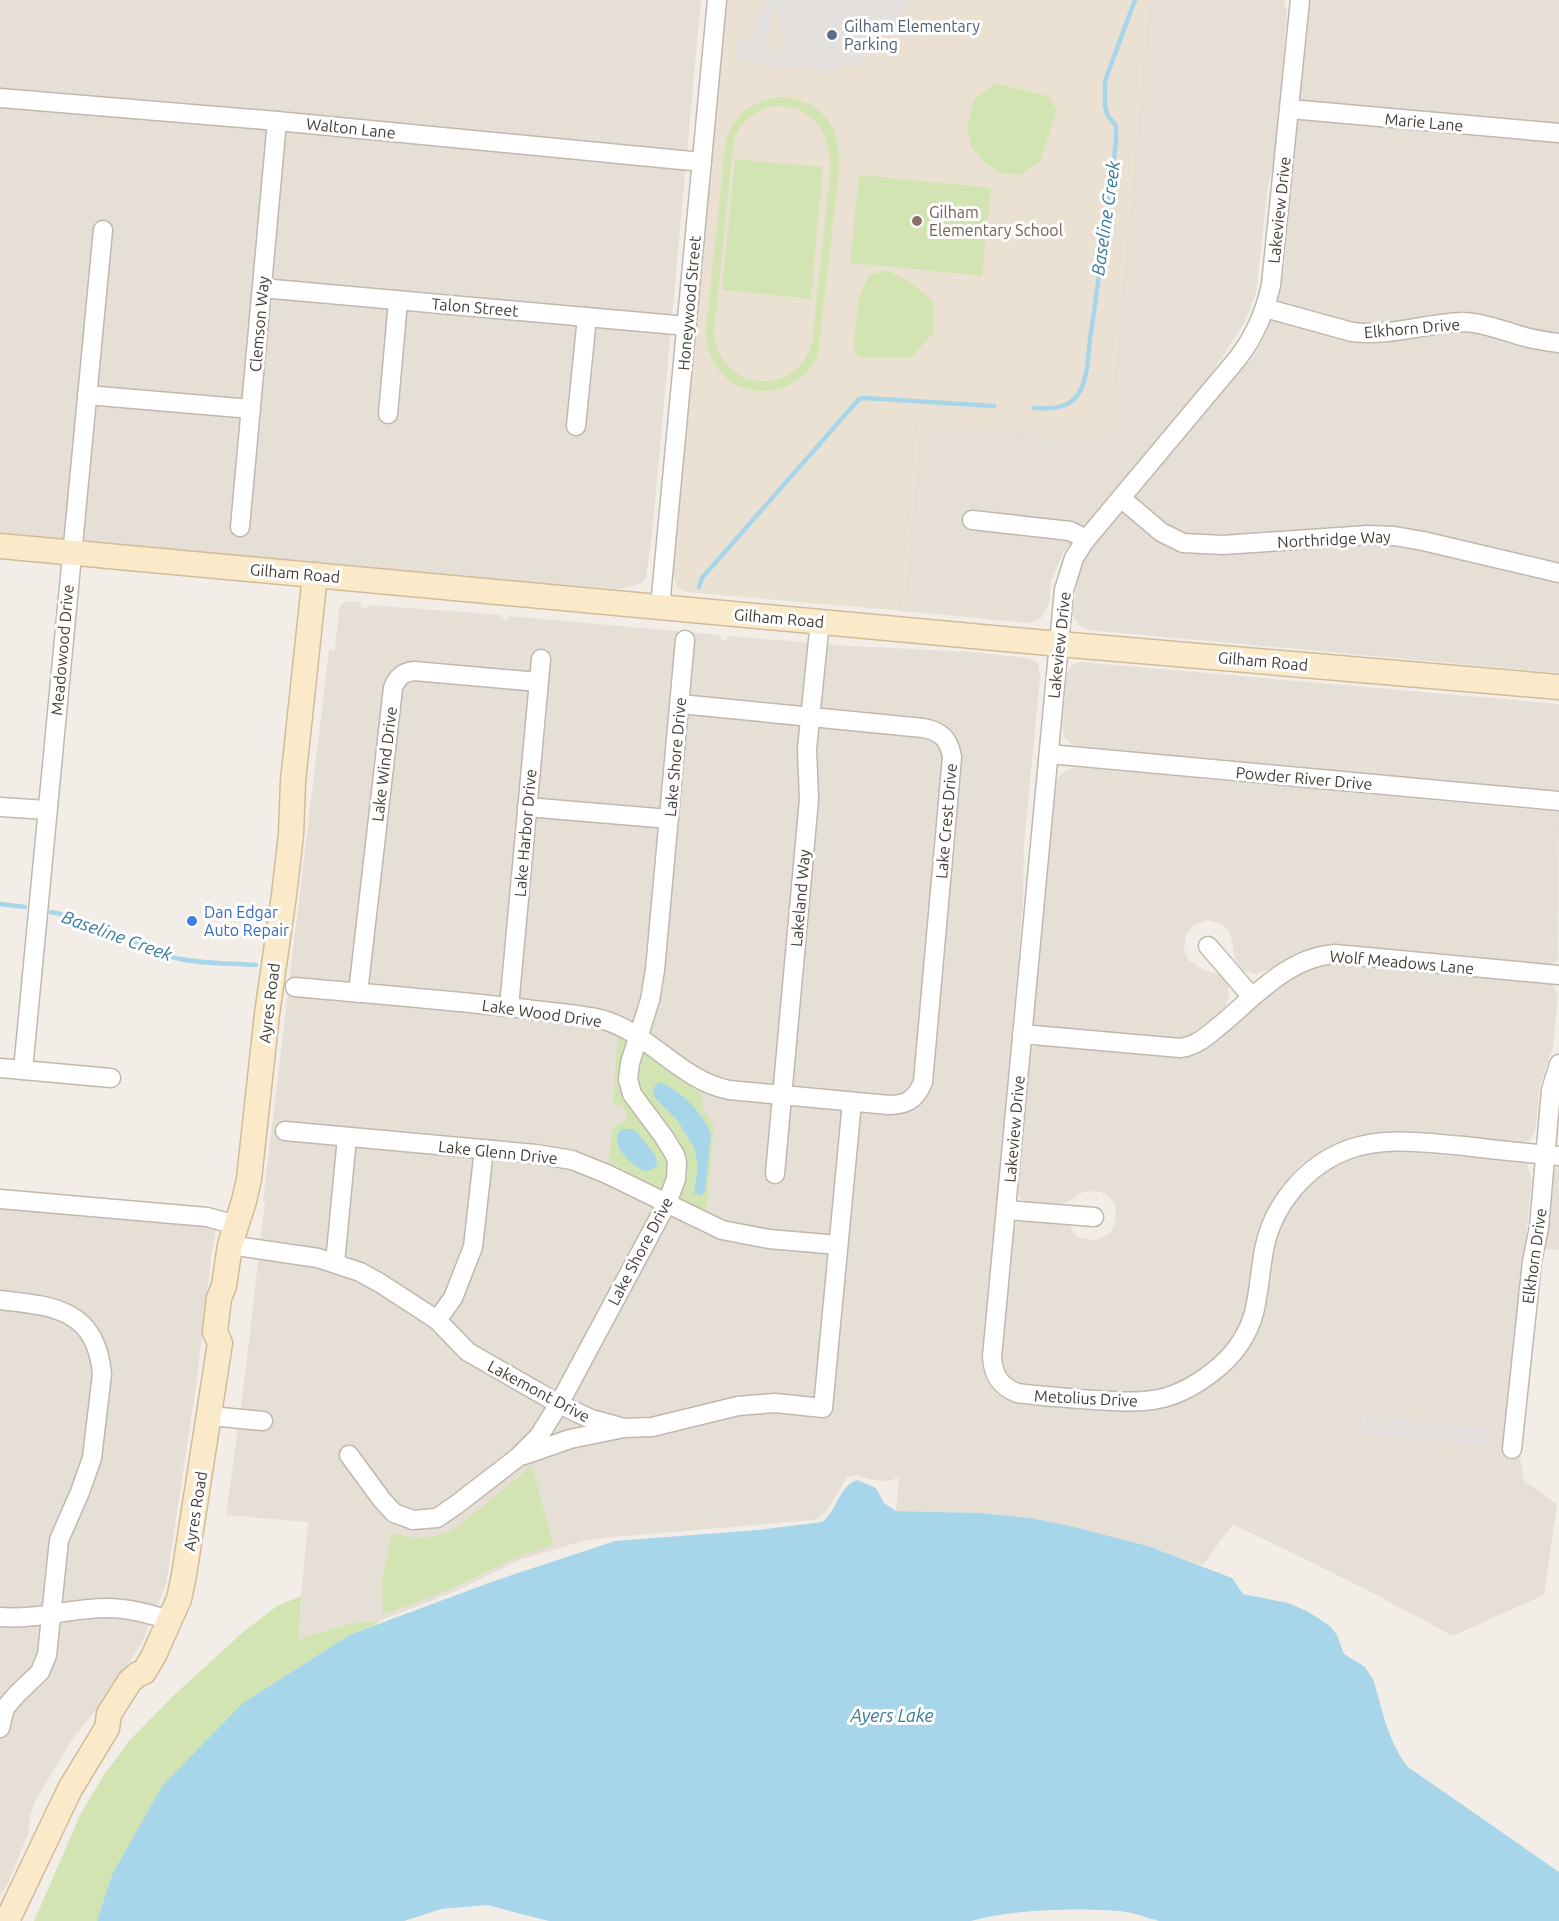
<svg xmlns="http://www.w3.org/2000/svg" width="1559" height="1921" font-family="Ubuntu,sans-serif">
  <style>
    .residential { fill: #e6dfd6 }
    .education { fill: #ebe1d2 }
    .green { fill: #d3e4b3; fill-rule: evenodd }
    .parking { fill: #e4e1df; fill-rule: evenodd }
    .water { fill: #a7d6eb }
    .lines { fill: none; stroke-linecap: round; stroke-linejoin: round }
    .stream { stroke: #a7d6eb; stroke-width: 4.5 }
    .street-casing { stroke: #c0b8ad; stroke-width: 21 }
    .secondary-casing { stroke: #cfbc99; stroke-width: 27 }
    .street { stroke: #fff; stroke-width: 18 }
    .secondary { stroke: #fbeac9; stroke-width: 24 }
    .service-dot { fill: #5c6f8a; stroke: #fff; stroke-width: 2 }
    .education-dot { fill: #8d6e63; stroke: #fff; stroke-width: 2 }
    .shop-dot { fill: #3f7fe0; stroke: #fff; stroke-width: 2 }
    .labels { text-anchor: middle; stroke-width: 6; stroke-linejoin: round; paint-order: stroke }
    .service-label { font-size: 16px; fill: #4e5e75; stroke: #fff; text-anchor: start }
    .street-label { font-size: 16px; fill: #453e37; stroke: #fff }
    .education-label { font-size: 16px; fill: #785e54; stroke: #fff; text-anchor: start }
    .shop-label { font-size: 16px; fill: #366cbe; stroke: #fff; text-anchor: start }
    .water-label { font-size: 18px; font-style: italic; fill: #33799b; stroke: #fff }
  </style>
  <rect width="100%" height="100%" fill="#f2eee7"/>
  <g class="residential">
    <path d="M 0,0 L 701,0 L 652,535 L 646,578 L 640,584 L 618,589 L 559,584 L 529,585 L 0,537 Z"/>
    <path d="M 1155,0 L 1284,0 L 1287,12 L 1275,158 L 1267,192 L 1256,294 L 1245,321 L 1210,376 L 1063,553 L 1051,581 L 1049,603 L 1041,618 L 1029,623 L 903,611 L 920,423 L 1096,440 L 1109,425 L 1148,5 L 1154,6 Z"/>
    <path d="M 1309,0 L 1559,0 L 1559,673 L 1089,630 L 1079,625 L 1072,615 L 1080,568 L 1102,532 L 1254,356 L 1264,338 L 1271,320 L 1284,270 L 1303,22 Z"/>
    <path d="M 347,601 L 360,602 L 361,607 L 365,609 L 371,605 L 500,615 L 505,620 L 509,616 L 719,635 L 723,641 L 726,641 L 729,636 L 849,646 L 971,652 L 1028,658 L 1038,663 L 1040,678 L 1024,844 L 1023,900 L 1020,940 L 983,1359 L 985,1373 L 994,1387 L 1018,1401 L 1127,1412 L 1148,1410 L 1184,1400 L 1258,1326 L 1267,1300 L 1276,1237 L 1287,1214 L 1303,1192 L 1325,1170 L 1345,1160 L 1369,1152 L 1393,1151 L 1519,1161 L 1527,1165 L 1532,1179 L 1504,1447 L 1519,1449 L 1524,1481 L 1557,1504 L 1544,1595 L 1453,1636 L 1369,1591 L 1233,1524 L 1202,1566 L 1148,1546 L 1066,1525 L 1031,1518 L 979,1513 L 896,1511 L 899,1476 L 891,1481 L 872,1480 L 856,1475 L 847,1477 L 826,1512 L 819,1518 L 813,1520 L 602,1538 L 583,1541 L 519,1560 L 456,1591 L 379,1621 L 352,1623 L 297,1639 L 308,1522 L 226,1515 L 245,1375 L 265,1201 L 263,1201 L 329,650 L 335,650 L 339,609 L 342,604 Z"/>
    <path d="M 1080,662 L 1559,704 L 1559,793 L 1079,748 L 1070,743 L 1064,737 L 1062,725 L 1067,674 L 1071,666 Z"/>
    <path d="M 1076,767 L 1559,812 L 1558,961 L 1550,964 L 1349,946 L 1323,945 L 1297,953 L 1270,969 L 1256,974 L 1242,970 L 1235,959 L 1230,932 L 1222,924 L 1208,920 L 1193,925 L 1186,935 L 1184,950 L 1189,961 L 1202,969 L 1220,975 L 1228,984 L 1229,996 L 1225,1009 L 1187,1037 L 1175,1039 L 1044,1028 L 1034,1023 L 1030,1015 L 1055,784 L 1059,776 L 1066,771 Z"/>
    <path d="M 1338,964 L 1544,982 L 1553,985 L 1558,995 L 1553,1047 L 1540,1085 L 1535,1131 L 1531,1139 L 1524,1143 L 1405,1131 L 1383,1132 L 1350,1138 L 1329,1146 L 1300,1165 L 1277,1192 L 1264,1216 L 1255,1247 L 1246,1308 L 1236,1332 L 1222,1352 L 1206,1367 L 1181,1384 L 1142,1394 L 1115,1394 L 1021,1384 L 1014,1380 L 1006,1373 L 1000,1362 L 1012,1230 L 1018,1221 L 1029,1216 L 1061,1219 L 1070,1226 L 1077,1237 L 1091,1240 L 1099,1239 L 1107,1234 L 1112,1230 L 1116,1218 L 1115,1205 L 1109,1196 L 1098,1191 L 1083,1192 L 1070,1201 L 1056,1206 L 1027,1202 L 1020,1198 L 1015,1189 L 1028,1056 L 1031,1048 L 1041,1044 L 1201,1049 L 1230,1029 L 1293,976 L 1316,966 Z"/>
    <path d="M 1558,1166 L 1559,1166 L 1559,1250 L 1544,1249 L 1550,1175 Z"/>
    <path d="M 0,1206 L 217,1226 L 212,1251 L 196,1386 L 166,1585 L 141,1644 L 105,1698 L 73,1738 L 35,1801 L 30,1815 L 28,1834 L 8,1883 L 0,1897 Z"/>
  </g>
  <path class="education" d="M 726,0 L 1155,0 L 1154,6 L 1148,6 L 1109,425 L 1096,440 L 920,423 L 903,611 L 686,592 L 677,587 L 673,577 Z"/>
  <g class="green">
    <path d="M 995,83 L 1048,96 L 1057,110 L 1040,162 L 1020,175 L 1001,173 L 985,163 L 971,147 L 967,126 L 974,100 Z"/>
    <path d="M 785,97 C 827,103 841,131 839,171 L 818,355 C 791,414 706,397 706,332 L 725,146 C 731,116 755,97 785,97 ZM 777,106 C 819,107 831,137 830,174 L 812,343 C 793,401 717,391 714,330 L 734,139 C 742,121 757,108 777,106 Z"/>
    <path d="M 735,159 L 823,167 L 811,299 L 722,290 Z"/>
    <path d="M 859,175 L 991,188 L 982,276 L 850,263 Z"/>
    <path d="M 887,270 L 912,283 L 933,301 L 934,332 L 912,357 L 859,357 L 853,347 L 859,297 L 869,275 Z"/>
    <path d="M 618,1034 L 701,1093 L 704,1111 L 714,1126 L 706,1211 L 609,1162 L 612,1128 L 628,1119 L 623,1106 L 613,1104 Z"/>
    <path d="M 532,1466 L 553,1545 L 517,1557 L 455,1587 L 383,1615 L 382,1581 L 392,1533 C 419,1540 433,1540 457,1527 Z"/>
    <path d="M 301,1596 L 298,1639 L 352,1623 L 379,1621 L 375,1625 L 349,1635 L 243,1703 L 112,1875 L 97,1921 L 34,1921 L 81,1813 L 104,1775 L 129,1741 L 173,1696 L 242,1633 L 277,1606 Z"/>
  </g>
  <g class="parking">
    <path d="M 764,0 L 910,0 L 860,66 L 844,65 L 835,72 L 737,61 L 739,39 L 746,39 L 753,33 L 758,12 ZM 776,9 L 783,23 L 778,28 L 785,45 L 777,51 L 771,48 L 768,39 L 772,13 Z"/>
    <path d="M 1362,1416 L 1490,1429 L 1488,1445 L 1360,1433 Z"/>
  </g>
  <g class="water">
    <path d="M 660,1082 C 678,1088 707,1116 711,1136 L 705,1191 L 701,1195 L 694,1194 L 698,1167 L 694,1147 L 677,1120 L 656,1099 L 653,1094 L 654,1087 Z"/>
    <path d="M 621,1129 L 632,1129 L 636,1131 L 656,1156 L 657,1165 L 651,1170 L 645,1171 C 631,1165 608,1145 621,1129 Z"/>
    <path d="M 857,1480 L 876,1488 L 884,1503 L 896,1511 L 979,1513 L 1031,1518 L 1066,1525 L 1148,1546 L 1232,1578 L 1243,1594 L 1288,1603 L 1307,1611 L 1330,1626 L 1337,1635 L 1344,1654 L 1365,1667 L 1374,1681 C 1382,1711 1389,1743 1408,1767 L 1559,1872 L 1559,1921 L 1159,1921 C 1146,1917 1131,1912 1118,1911 C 1074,1908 1014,1909 971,1921 L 549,1921 L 487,1905 L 441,1909 L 404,1921 L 97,1921 L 112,1875 L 162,1786 L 243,1703 L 349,1635 L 494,1581 L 615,1541 L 758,1530 L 822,1522 C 837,1511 839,1486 857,1480 Z"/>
  </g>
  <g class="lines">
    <g class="stream">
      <path d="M 1034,408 C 1051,409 1069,409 1079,393 C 1088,378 1088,355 1090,339 C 1100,273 1108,208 1116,142 L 1116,126 L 1108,116 L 1105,107 L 1105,81 L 1135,0"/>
      <path d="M 699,587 L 702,578 L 859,399 L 865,398 L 994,406"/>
      <path d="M 0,904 L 25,907"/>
      <path d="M 51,912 C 94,920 131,945 172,957 C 195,964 231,963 256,965"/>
    </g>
    <defs>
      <g id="street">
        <path d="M 1300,0 L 1271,285 C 1265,312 1255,336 1238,358 L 1084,542 L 1074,558 L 1064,590 L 992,1357 C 993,1375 1000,1386 1017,1393 C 1038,1396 1059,1397 1080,1399 C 1141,1403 1171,1408 1220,1366 C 1236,1352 1248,1334 1254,1313 C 1259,1293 1260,1271 1264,1250 C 1272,1206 1305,1166 1347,1150 C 1385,1136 1425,1143 1464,1146 C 1496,1150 1527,1153 1559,1156"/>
        <path d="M 0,98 L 277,121 L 702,162"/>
        <path d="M 1290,109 L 1559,133"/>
        <path d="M 262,288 L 687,326"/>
        <path d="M 1265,308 L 1352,332 C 1390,337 1425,323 1463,322 C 1479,322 1494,328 1509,332 C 1525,338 1542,341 1559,343"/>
        <path d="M 87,395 L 251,409"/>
        <path d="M 388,414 L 398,301"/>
        <path d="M 576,426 L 587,317"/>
        <path d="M 1121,498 L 1161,532 L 1183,543 L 1223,545 L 1368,535 L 1394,536 L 1423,541 L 1559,573"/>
        <path d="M 972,520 L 1070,531 L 1086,539"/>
        <path d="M 240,527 L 277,121"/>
        <path d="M 660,607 L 717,0"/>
        <path d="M 1049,754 L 1559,801"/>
        <path d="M 0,807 L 47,810"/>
        <path d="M 527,807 L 669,819"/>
        <path d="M 1208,946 L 1252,997"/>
        <path d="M 295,987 C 372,994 450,1000 526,1009 C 552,1013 582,1013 607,1021 C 652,1036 682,1081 729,1090 L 889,1105 C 907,1105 916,1099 923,1082 L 952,757 C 949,739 941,731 923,728 L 680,704"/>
        <path d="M 358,993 L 393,688 C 397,677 403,672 414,671 L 538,682"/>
        <path d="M 509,1007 L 541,659"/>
        <path d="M 1022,1034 L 1180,1048 C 1198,1046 1209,1034 1223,1023 C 1256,995 1289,957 1335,954 L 1559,975"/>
        <path d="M 0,1068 L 111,1078"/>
        <path d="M 23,1070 L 103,230"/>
        <path d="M 285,1131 L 536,1154 L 572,1160 L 607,1174 L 722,1230 L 769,1239 L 838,1245"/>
        <path d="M 775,1174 L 809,799 L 807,749 L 820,621"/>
        <path d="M 0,1199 L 207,1217 L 236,1225"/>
        <path d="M 1007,1210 L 1094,1217"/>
        <path d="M 230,1245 L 318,1258 L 360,1272 L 380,1283 L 437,1320 L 468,1352 L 559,1404 L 591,1419 L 606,1423 L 624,1428 L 652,1427 L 738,1406 L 775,1403 L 823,1408 L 852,1102"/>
        <path d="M 335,1263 L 347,1137"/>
        <path d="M 0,1300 C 54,1306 96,1309 102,1374 L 92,1458 L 80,1492 L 59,1540 L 47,1655 L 40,1672 L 17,1694 L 5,1708 L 0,1728"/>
        <path d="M 437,1320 L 453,1298 L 473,1247 L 484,1149"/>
        <path d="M 210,1416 L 263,1421"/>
        <path d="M 1512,1449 L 1532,1262 L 1539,1227 L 1551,1090 L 1559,1064"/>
        <path d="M 349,1455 L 382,1500 L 394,1513 L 413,1520 L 437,1518 L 456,1505 L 517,1458 L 539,1436 L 559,1404 L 667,1203 L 676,1179 L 677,1162 L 675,1155 L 664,1137 L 632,1094 L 628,1079 L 630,1063 L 650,1000 L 655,970 L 685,640"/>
        <path d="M 524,1455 L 570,1439 L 619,1429"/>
        <path d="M 0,1617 C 37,1620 70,1608 107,1608 C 129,1608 149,1614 170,1620"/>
      </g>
      <g id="secondary">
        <path d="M 0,546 L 1059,644 L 1559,687"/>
        <path d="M 7,1921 L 70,1789 L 107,1728 L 109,1714 L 130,1681 L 138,1674 L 144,1672 L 154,1655 L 179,1599 L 184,1575 L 220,1343 L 215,1332 L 219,1298 L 224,1286 L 230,1245 L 244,1201 L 249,1179 L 267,1014 L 284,895 L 291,835 L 293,781 L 315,575"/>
      </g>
    </defs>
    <use href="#street" class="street-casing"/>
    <use href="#secondary" class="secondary-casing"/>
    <use href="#street" class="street"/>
    <use href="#secondary" class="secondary"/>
  </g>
  <circle class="service-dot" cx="832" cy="35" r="6"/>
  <circle class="education-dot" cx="917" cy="221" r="6"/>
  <circle class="shop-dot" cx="192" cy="921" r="6"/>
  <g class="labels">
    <g class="service-label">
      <text x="844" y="32">Gilham Elementary<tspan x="844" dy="18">Parking</tspan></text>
    </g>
    <g class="street-label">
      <text transform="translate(1424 122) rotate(5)" y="6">Marie Lane</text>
      <text transform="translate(351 128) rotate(6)" y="6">Walton Lane</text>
      <text transform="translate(1279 210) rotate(-84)" y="6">Lakeview Drive</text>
      <text transform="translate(689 303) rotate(-85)" y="6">Honeywood Street</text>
      <text transform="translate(475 307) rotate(5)" y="6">Talon Street</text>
      <text transform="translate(259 324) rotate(-85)" y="6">Clemson Way</text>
      <text transform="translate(1412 328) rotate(-5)" y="6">Elkhorn Drive</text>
      <text transform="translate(1334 539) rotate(-3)" y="6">Northridge Way</text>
      <text transform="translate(295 573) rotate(5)" y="6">Gilham Road</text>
      <text transform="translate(779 618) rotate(5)" y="6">Gilham Road</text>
      <text transform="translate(1059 645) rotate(-84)" y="6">Lakeview Drive</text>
      <text transform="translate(62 650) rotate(-85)" y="6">Meadowood Drive</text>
      <text transform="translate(1263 661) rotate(5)" y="6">Gilham Road</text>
      <text transform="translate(675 757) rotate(-85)" y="6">Lake Shore Drive</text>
      <text transform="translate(384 764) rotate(-83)" y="6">Lake Wind Drive</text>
      <text transform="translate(1304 778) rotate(5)" y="6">Powder River Drive</text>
      <text transform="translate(946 821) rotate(-85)" y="6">Lake Crest Drive</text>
      <text transform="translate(525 833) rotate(-85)" y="6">Lake Harbor Drive</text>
      <text transform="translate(800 898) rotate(-85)" y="6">Lakeland Way</text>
      <text transform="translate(1402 962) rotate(5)" y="6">Wolf Meadows Lane</text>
      <text transform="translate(269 1003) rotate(-83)" y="6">Ayres Road</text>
      <text transform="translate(542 1013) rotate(8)" y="6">Lake Wood Drive</text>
      <text transform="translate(1014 1129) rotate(-85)" y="6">Lakeview Drive</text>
      <text transform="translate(498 1152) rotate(6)" y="6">Lake Glenn Drive</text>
      <text transform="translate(640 1251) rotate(-62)" y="6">Lake Shore Drive</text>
      <text transform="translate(1534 1256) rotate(-82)" y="6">Elkhorn Drive</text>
      <text transform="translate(539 1391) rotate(28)" y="6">Lakemont Drive</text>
      <text transform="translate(1086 1398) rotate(3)" y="6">Metolius Drive</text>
      <text transform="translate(195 1511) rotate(-81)" y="6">Ayres Road</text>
    </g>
    <g class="education-label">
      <text x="929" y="218">Gilham<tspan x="929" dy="18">Elementary School</tspan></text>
    </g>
    <g class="shop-label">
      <text x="204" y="918">Dan Edgar<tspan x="204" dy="18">Auto Repair</tspan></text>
    </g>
    <g class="water-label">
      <text transform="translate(1106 218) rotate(-82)" y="6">Baseline Creek</text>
      <text transform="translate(117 936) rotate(20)" y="6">Baseline Creek</text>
      <text x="892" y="1722">Ayers Lake</text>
    </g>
  </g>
</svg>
